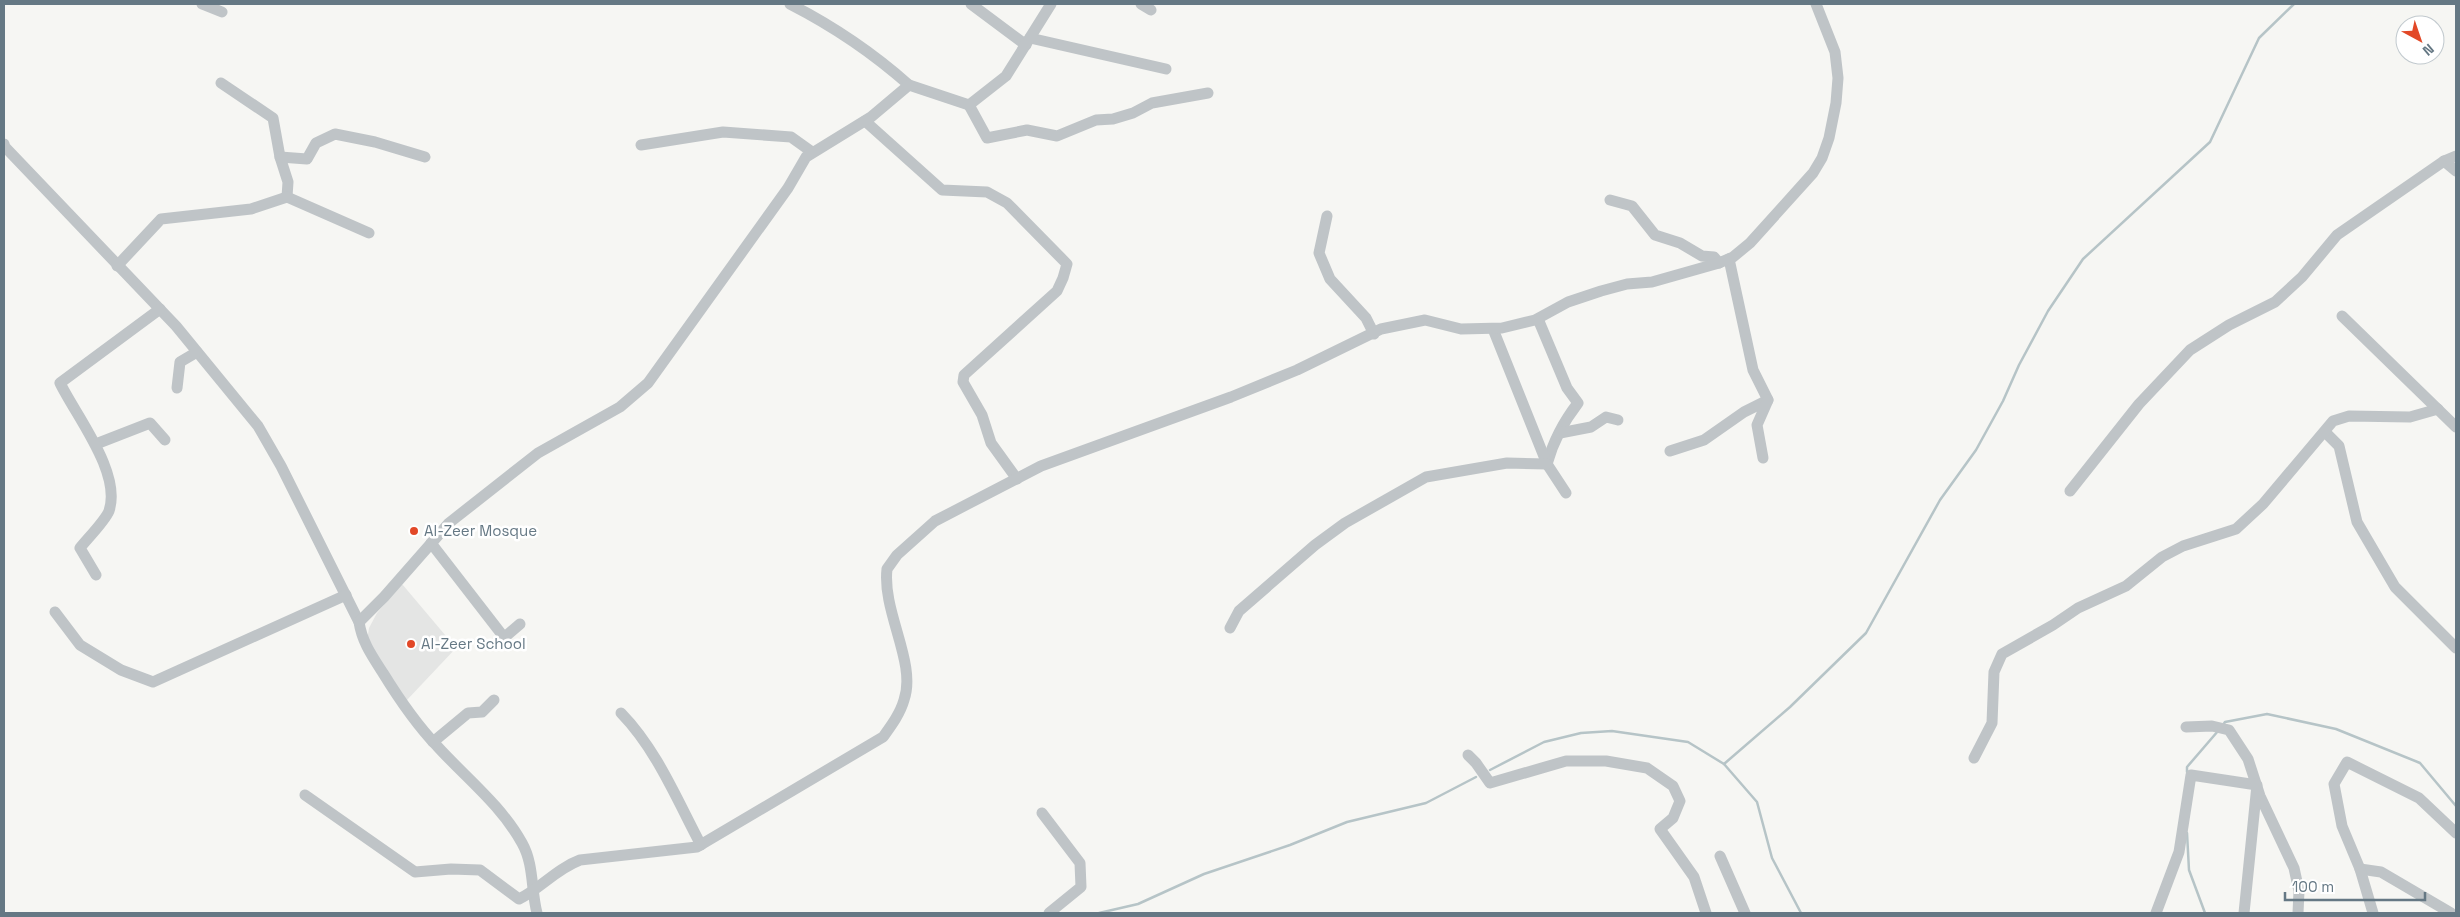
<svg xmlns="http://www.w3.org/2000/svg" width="2460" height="917" font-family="'Space Grotesk',sans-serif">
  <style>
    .built { fill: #e4e5e4 }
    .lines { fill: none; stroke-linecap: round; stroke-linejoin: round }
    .stream { stroke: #b6c4c7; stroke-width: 2.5 }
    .minor { stroke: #bfc4c7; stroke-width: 11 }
    .poi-dot { fill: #e24827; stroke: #fff; stroke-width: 2 }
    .labels { text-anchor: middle; stroke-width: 5; stroke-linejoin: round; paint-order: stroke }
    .poi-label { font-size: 15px; fill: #657884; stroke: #fff; text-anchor: start }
  </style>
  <rect width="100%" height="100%" fill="#f6f6f3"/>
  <path class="built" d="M 402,584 L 456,648 L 406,701 L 367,641 L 369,628 L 377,613 Z"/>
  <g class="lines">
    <g class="stream">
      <path d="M 2223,725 L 2225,722 L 2267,714 L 2336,729 L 2420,763 L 2456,806"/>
      <path d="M 1724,764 L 1790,707 L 1866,633 L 1940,500 L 1976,450 L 2003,401 L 2019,365 L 2048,311 L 2083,259 L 2210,142 L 2259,38 L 2294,4"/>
      <path d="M 1490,770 L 1544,742 L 1581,733 L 1612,731 L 1688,742 L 1724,764 L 1757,802 L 1772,858 L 1801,913"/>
      <path d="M 2187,772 L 2187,767 L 2218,731"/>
      <path d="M 2187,833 L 2189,870 L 2205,913"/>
      <path d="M 1099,913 L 1138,904 L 1204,874 L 1290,845 L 1347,822 L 1426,803 L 1476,777"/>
    </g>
    <g class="minor">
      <path d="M 202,4 L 222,12"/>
      <path d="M 790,4 C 833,26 873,53 909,85"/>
      <path d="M 971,4 L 1026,45"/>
      <path d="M 1141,4 L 1151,10"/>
      <path d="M 1030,38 L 1166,69"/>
      <path d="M 221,83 L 273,118 L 280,157 L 288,182 L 287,197"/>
      <path d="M 969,105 L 987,138 L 1027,130 L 1057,136 L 1096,120 L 1113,119 L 1133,113 L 1152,103 L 1208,93"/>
      <path d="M 865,121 L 942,190 L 987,192 L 1007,203 L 1067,264 L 1063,278 L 1057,291 L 964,375 L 963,382 L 982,415 L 991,443 L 1017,479"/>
      <path d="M 4,144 L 5,147 L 176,326 L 258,426 L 281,466 L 359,622 C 362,642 372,656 383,673 C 399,699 416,724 437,746 C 466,778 501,805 522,843 C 534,864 531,890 537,913"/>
      <path d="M 641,145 L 723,132 L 791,137 L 812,152"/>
      <path d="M 280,157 L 307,159 L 316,143 L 335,134 L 375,142 L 425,157"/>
      <path d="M 2444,161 L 2456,171"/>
      <path d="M 1610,200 L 1632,206 L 1655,235 L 1680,243 L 1702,256 L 1714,257 L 1719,263"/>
      <path d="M 1327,216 L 1319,253 L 1330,279 L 1366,318 L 1374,334"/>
      <path d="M 117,266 L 161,219 L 251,209 L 287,197 L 369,233"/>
      <path d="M 2342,316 L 2456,427"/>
      <path d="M 1538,319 L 1567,388 L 1578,403 C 1564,421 1553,442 1547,464"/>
      <path d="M 1493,329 L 1547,464 L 1566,493"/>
      <path d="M 177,388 L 180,362 L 197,352"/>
      <path d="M 2325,432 L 2339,446 L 2357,522 L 2395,587 L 2456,648"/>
      <path d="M 1560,433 L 1591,427 L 1606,417 L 1618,420"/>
      <path d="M 96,444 L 150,423 L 165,440"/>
      <path d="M 1670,451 L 1704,440 L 1744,412 L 1768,400 L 1753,370 L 1729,259"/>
      <path d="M 1763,458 L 1757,425 L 1768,400"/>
      <path d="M 2070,491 L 2139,404 L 2190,350 L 2229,325 L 2275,302 L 2302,277 L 2337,235 L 2444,161 L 2456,156"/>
      <path d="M 431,543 L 503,636 L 506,636 L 520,624"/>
      <path d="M 96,575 L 80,548 C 87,539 105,521 109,511 C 122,473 76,416 60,383 L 160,309"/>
      <path d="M 55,612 L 80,645 L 121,670 L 153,682 L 346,595"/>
      <path d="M 359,622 L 384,597 L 449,523 L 538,453 L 620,407 L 648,383 L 788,188 L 806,157 L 871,117 L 909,85 L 969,105 L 1006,76 L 1051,4"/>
      <path d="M 1230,628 L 1239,611 L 1315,545 L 1345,523 L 1426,477 L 1507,463 L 1547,464"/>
      <path d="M 621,713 C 657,750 677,800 701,845"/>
      <path d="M 2186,727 L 2212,726 L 2229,730 L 2248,759 L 2260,796 L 2294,868 L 2299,891 L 2298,913"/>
      <path d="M 433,742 L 468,713 L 482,712 L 494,700"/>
      <path d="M 1468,755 L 1476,763 L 1490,783 L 1566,761 L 1606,761 L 1647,768 L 1673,786 L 1680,801 L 1673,818 L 1660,829 L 1694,877 L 1706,913"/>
      <path d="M 1974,758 L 1992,723 L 1994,672 L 2002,654 L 2053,625 L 2078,608 L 2126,586 L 2162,557 L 2183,546 L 2236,529 L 2263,504 L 2333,421 L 2349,416 L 2410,417 L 2438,409"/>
      <path d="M 305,795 L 415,872 L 451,869 L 480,870 L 519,899 C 541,888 556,869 580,860 L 697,847 L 883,737 C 891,726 900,714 904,700 C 917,663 882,612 887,569 L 897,555 L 935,521 L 1041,466 L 1231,397 L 1297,370 L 1381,329 L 1425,320 L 1461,329 L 1502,328 L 1535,320 L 1568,302 L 1601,291 L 1627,284 L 1652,282 L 1719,263 L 1733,257 L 1750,243 L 1813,173 L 1822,158 L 1829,138 L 1836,103 L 1838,78 L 1835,52 L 1816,4"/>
      <path d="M 1042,813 L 1080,863 L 1081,887 L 1049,913"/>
      <path d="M 1720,856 L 1745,913"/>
      <path d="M 2360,869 L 2381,872 L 2451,913"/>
      <path d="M 2156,913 L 2179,852 L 2191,775 L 2257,785 L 2244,913"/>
      <path d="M 2373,913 L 2360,869 L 2342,826 L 2334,784 L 2347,762 L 2419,798 L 2456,833"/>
    </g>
  </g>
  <g class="poi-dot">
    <circle cx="414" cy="531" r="5"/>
    <circle cx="411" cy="644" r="5"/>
  </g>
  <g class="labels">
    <g class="poi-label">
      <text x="424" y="536">Al-Zeer Mosque</text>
      <text x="421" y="649">Al-Zeer School</text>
    </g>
  </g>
  <rect width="2460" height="917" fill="none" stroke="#657884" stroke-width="10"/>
  <g transform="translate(2420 40) rotate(140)"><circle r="24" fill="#ffffff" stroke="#c1c9ce"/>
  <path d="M0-4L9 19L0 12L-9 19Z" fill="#e24827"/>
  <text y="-8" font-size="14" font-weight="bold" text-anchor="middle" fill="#657884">N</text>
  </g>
  <path d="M2285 892v8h140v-8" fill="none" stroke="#657884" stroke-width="2.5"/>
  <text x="2292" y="892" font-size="15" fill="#657884" stroke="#ffffff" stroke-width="4" paint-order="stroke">100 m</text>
</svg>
